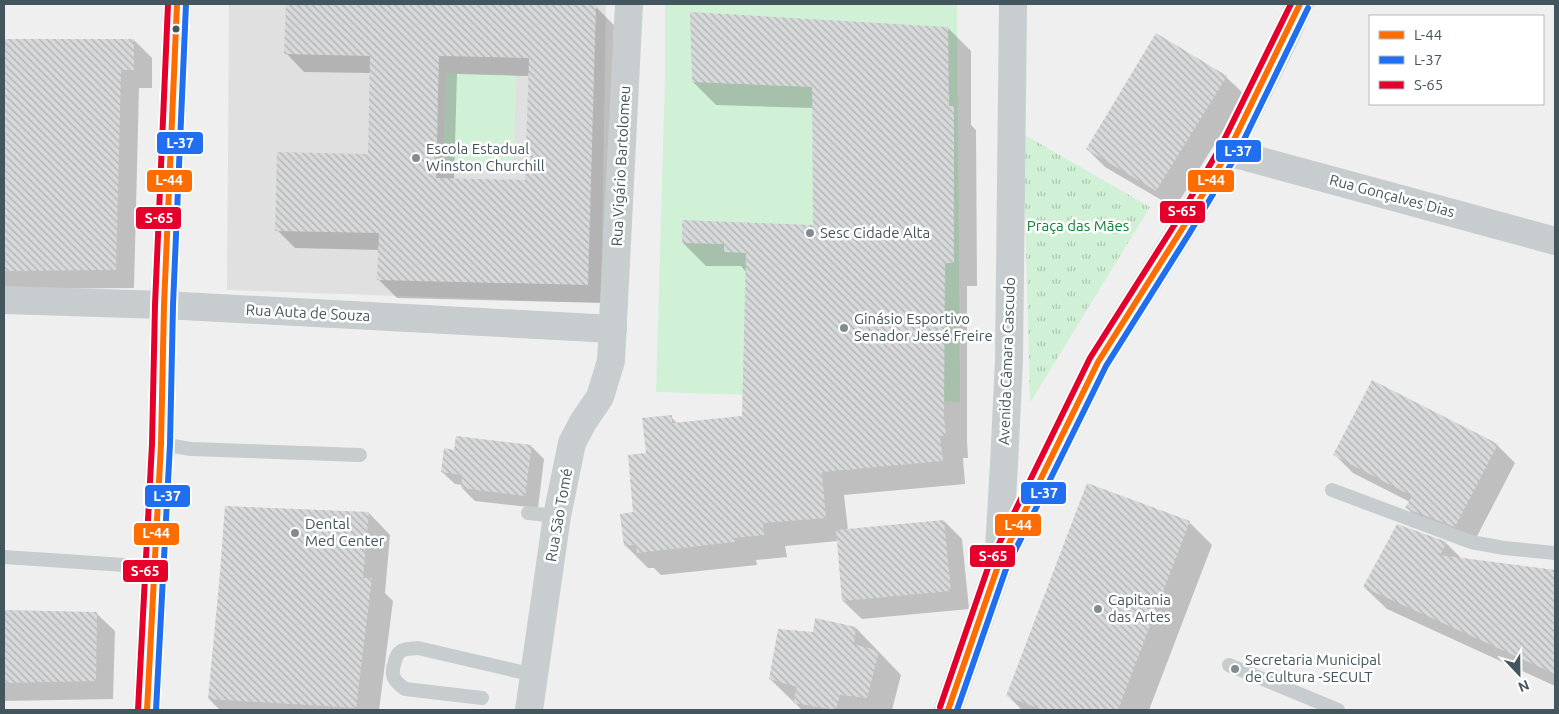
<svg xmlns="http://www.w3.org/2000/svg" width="1559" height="714" font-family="Ubuntu,sans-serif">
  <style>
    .education { fill: #e1e0e1 }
    .park { fill: url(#park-tufts) }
    .pitch { fill: #d1f1d7 }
    .shadow { fill: #0003; fill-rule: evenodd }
    .building { fill: url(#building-back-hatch); fill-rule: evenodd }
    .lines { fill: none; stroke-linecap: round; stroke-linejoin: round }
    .lane { stroke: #c7ccce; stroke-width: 14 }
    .street { stroke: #c7ccce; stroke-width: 28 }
    .secondary { stroke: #c8cdcf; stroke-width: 28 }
    .primary { stroke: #c4cacc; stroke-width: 28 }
    .bus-1-casing { stroke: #fff; stroke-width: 10 }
    .bus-2-casing { stroke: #fff; stroke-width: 10 }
    .bus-3-casing { stroke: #fff; stroke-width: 10 }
    .bus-1 { stroke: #ff6c00; stroke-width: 6 }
    .bus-2 { stroke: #206ff0; stroke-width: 6 }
    .bus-3 { stroke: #e4002b; stroke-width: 6 }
    .bus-dot { fill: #44565d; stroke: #fff; stroke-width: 2 }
    .poi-dot { fill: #808c90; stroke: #fff; stroke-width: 2 }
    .labels { text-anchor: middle; stroke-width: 5; stroke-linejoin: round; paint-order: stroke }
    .poi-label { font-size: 15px; fill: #44565d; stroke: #fff; text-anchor: start }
    .street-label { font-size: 15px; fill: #44565d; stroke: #fff }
    .park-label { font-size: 15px; fill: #0f8434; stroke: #fff }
    .line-badge { stroke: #fff; stroke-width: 2 }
    .badge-label { font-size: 14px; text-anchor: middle; font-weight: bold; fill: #fff }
  </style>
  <defs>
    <pattern id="park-tufts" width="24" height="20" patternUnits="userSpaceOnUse" patternTransform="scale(1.25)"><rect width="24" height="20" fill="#d1f1d7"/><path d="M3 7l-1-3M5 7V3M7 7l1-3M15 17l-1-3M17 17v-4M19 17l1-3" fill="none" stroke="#abc6b2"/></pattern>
    <pattern id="building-back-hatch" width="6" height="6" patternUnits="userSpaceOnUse" patternTransform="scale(1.25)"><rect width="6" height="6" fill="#d6d8d9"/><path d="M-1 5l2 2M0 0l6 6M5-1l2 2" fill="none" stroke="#afb2b3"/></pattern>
  </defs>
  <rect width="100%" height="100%" fill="#f0efef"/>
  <path class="education" d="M 229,4 L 606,4 L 601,303 L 227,290 Z"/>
  <path class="park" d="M 1023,134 L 1150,207 L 1030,403 Z"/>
  <g class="pitch">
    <path d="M 665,4 L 957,4 L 960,402 L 656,392 L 665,75 Z"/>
    <path d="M 446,73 L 516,75 L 513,172 L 443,170 Z"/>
  </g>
  <g class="shadow">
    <path d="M 287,4 L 482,4 L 595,6 L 614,25 L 606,303 L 397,298 L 379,280 L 380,250 L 295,248 L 277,230 L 369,156 L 371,73 L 304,72 L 286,53 ZM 457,74 L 529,76 L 527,181 L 454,180 Z"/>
    <path d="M 948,28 L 971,51 L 971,125 L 976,130 L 977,286 L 967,286 L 967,441 L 968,458 L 963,458 L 965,484 L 844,495 L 848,530 L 944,521 L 962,539 L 969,609 L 862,619 L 843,601 L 838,541 L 785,546 L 787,557 L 756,560 L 757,565 L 661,575 L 654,568 L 648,568 L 625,545 L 635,513 L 647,454 L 671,417 L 678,424 L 744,417 L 746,272 L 741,266 L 706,266 L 683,243 L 814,226 L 813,108 L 716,105 L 693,82 Z"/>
    <path d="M 4,40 L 134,40 L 152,58 L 152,88 L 139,88 L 134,288 L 4,289 Z"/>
    <path d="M 1226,77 L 1245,95 L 1175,208 L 1105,167 L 1087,149 Z"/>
    <path d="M 1497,445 L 1515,463 L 1473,544 L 1425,526 L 1407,508 L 1410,502 L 1353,473 L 1335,455 Z"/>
    <path d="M 532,447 L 544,459 L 538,508 L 475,501 L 462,488 L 463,485 L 455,484 L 442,472 L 455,451 Z"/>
    <path d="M 369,513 L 390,535 L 385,593 L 393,601 L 379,710 L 220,710 L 209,699 Z"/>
    <path d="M 1189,522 L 1212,545 L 1149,710 L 1022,710 L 1008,696 Z"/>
    <path d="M 1446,543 L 1462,559 L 1555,571 L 1555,686 L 1387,609 L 1364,587 Z"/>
    <path d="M 4,612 L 96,613 L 115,631 L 113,699 L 4,701 Z"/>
    <path d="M 856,628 L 901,675 L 892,710 L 802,710 L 770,679 L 814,634 Z"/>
  </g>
  <g class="building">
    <path d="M 286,4 L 596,5 L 588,285 L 377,280 L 379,233 L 275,231 L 277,152 L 368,154 L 370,56 L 284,54 ZM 439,56 L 529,58 L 525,180 L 436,178 Z"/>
    <path d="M 690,12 L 948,27 L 949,106 L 954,106 L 954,263 L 945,263 L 944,417 L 946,435 L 940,436 L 943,461 L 822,472 L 826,518 L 763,523 L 764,535 L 734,538 L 735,542 L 637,553 L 636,545 L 624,546 L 620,514 L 633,512 L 628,455 L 646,453 L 642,418 L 672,415 L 672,423 L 742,416 L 746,253 L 724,252 L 724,244 L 682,243 L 682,220 L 813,225 L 812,87 L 692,82 Z"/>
    <path d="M 1156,33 L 1227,76 L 1156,191 L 1086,149 Z"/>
    <path d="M 4,39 L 134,39 L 134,70 L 121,70 L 116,270 L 4,271 Z"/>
    <path d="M 1372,380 L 1498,444 L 1455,527 L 1405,508 L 1412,496 L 1333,455 Z"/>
    <path d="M 456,436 L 532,445 L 525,496 L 461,488 L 462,475 L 441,472 L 444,448 L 454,450 Z"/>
    <path d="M 1087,483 L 1190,521 L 1118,710 L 1043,710 L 1006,696 Z"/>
    <path d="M 225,506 L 369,512 L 363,578 L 372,578 L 356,708 L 208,699 L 220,573 Z"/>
    <path d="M 944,520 L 951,591 L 842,601 L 836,530 Z"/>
    <path d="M 1397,524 L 1447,542 L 1440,555 L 1555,570 L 1555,674 L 1363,587 Z"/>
    <path d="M 4,610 L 97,612 L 96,681 L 4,683 Z"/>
    <path d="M 815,618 L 856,627 L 854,644 L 879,651 L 867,698 L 840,695 L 836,710 L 793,703 L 797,687 L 769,679 L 778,629 L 813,632 Z"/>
  </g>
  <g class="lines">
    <g class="lane">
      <path d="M 161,444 L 191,449 L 360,455"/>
      <path d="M 1332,490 L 1471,542 L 1504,548 L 1555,553"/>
      <path d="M 528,513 L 557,516"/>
      <path d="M 4,557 L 155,567"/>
      <path d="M 1229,665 L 1338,710"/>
      <path d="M 482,698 L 405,689 C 393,680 390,676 395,661 C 396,657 398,653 401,651 C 406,648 413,649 418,648 L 534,675"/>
    </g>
    <g class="street">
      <path d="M 1228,152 L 1555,241"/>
      <path d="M 4,300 L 164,305 L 613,329"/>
    </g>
    <g class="secondary">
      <path d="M 1004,553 L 1098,362 L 1182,229 L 1228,152 L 1286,35 L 1300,4"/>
      <path d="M 529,710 L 557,516 L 572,443 L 583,422 L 600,397 L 611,361 L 629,4"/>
      <path d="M 948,710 L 998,566 L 1004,464 L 1009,360 L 1013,4"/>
    </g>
    <path class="primary" d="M 147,710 L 161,444 L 164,305 L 177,4"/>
    <defs>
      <g id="bus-1">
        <path d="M 147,710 L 161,444 L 164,305 L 177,4"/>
        <path d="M 948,710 L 998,566 L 1098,362 L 1182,229 L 1228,152 L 1300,4"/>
      </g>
      <g id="bus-2">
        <path d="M 156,710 L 170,444 L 173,305 L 186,4"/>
        <path d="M 957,710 L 1006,569 L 1106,366 L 1189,234 L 1236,156 L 1308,8"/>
      </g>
      <g id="bus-3">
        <path d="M 940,707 L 990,562 L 1090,358 L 1175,224 L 1220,148 L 1291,4"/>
        <path d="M 138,710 L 152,444 L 155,305 L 168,4"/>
      </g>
    </defs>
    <use href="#bus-1" class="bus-1-casing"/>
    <use href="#bus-2" class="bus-2-casing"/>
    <use href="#bus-3" class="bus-3-casing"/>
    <use href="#bus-1" class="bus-1"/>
    <use href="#bus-2" class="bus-2"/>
    <use href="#bus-3" class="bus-3"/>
  </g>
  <circle class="bus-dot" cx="176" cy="29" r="4.5"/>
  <g class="poi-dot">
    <circle cx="416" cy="158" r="5"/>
    <circle cx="810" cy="233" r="5"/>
    <circle cx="844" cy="328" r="5"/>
    <circle cx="295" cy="533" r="5"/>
    <circle cx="1098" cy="609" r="5"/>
    <circle cx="1235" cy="669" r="5"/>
  </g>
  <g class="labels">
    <g class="poi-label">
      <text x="426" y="154">Escola Estadual<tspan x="426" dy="17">Winston Churchill</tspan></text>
      <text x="820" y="238">Sesc Cidade Alta</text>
      <text x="854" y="324">Ginásio Esportivo<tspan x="854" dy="17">Senador Jessé Freire</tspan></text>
      <text x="305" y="529">Dental<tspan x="305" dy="17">Med Center</tspan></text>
      <text x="1108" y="605">Capitania<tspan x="1108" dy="17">das Artes</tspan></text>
      <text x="1245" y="665">Secretaria Municipal<tspan x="1245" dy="17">de Cultura -SECULT</tspan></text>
    </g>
    <g class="street-label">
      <text transform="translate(621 166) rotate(-87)" y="5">Rua Vigário Bartolomeu</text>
      <text transform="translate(1392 196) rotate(15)" y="5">Rua Gonçalves Dias</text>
      <text transform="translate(308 313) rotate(3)" y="5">Rua Auta de Souza</text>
      <text transform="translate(1007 361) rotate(-88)" y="5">Avenida Câmara Cascudo</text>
      <text transform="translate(559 515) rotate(-80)" y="5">Rua São Tomé</text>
    </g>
    <g class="park-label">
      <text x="1078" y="231">Praça das Mães</text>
    </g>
  </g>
  <g class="line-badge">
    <rect x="156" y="131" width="48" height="24" rx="5" fill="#206ff0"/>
    <rect x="1215" y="139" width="47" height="24" rx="5" fill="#206ff0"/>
    <rect x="146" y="169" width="47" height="24" rx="5" fill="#ff6c00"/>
    <rect x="1187" y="169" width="48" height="24" rx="5" fill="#ff6c00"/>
    <rect x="1159" y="200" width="47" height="24" rx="5" fill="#e4002b"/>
    <rect x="135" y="206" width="47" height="24" rx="5" fill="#e4002b"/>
    <rect x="1020" y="481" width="47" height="24" rx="5" fill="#206ff0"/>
    <rect x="144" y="484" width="47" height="24" rx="5" fill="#206ff0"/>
    <rect x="994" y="513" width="48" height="24" rx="5" fill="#ff6c00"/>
    <rect x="133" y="522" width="47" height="24" rx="5" fill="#ff6c00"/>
    <rect x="969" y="544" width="47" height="24" rx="5" fill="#e4002b"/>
    <rect x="122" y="559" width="47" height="24" rx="5" fill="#e4002b"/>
  </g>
  <g class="badge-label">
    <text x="180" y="148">L-37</text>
    <text x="1238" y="156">L-37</text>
    <text x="169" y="185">L-44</text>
    <text x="1211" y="185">L-44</text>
    <text x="1182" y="216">S-65</text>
    <text x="159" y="223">S-65</text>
    <text x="1044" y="498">L-37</text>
    <text x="167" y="501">L-37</text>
    <text x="1018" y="530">L-44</text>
    <text x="156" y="538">L-44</text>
    <text x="993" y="561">S-65</text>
    <text x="145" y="576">S-65</text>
  </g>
  <rect width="1559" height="714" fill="none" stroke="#44565d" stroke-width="10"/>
  <rect x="1369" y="15" width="175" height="90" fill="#ffffff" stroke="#b4bbbe"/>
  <rect x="1379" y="31" width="25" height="8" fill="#ff6c00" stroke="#b4bbbe"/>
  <text x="1414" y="40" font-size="15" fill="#44565d">L-44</text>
  <rect x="1379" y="56" width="25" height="8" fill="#206ff0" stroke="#b4bbbe"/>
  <text x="1414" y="65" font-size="15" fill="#44565d">L-37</text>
  <rect x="1379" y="81" width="25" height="8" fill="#e4002b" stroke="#b4bbbe"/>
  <text x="1414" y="90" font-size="15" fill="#44565d">S-65</text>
  <g transform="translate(1519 674) rotate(158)" stroke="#ffffff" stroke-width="4" paint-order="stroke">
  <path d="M0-4L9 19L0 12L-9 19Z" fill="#44565d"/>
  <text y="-8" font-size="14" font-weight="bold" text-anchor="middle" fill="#44565d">N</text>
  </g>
</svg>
